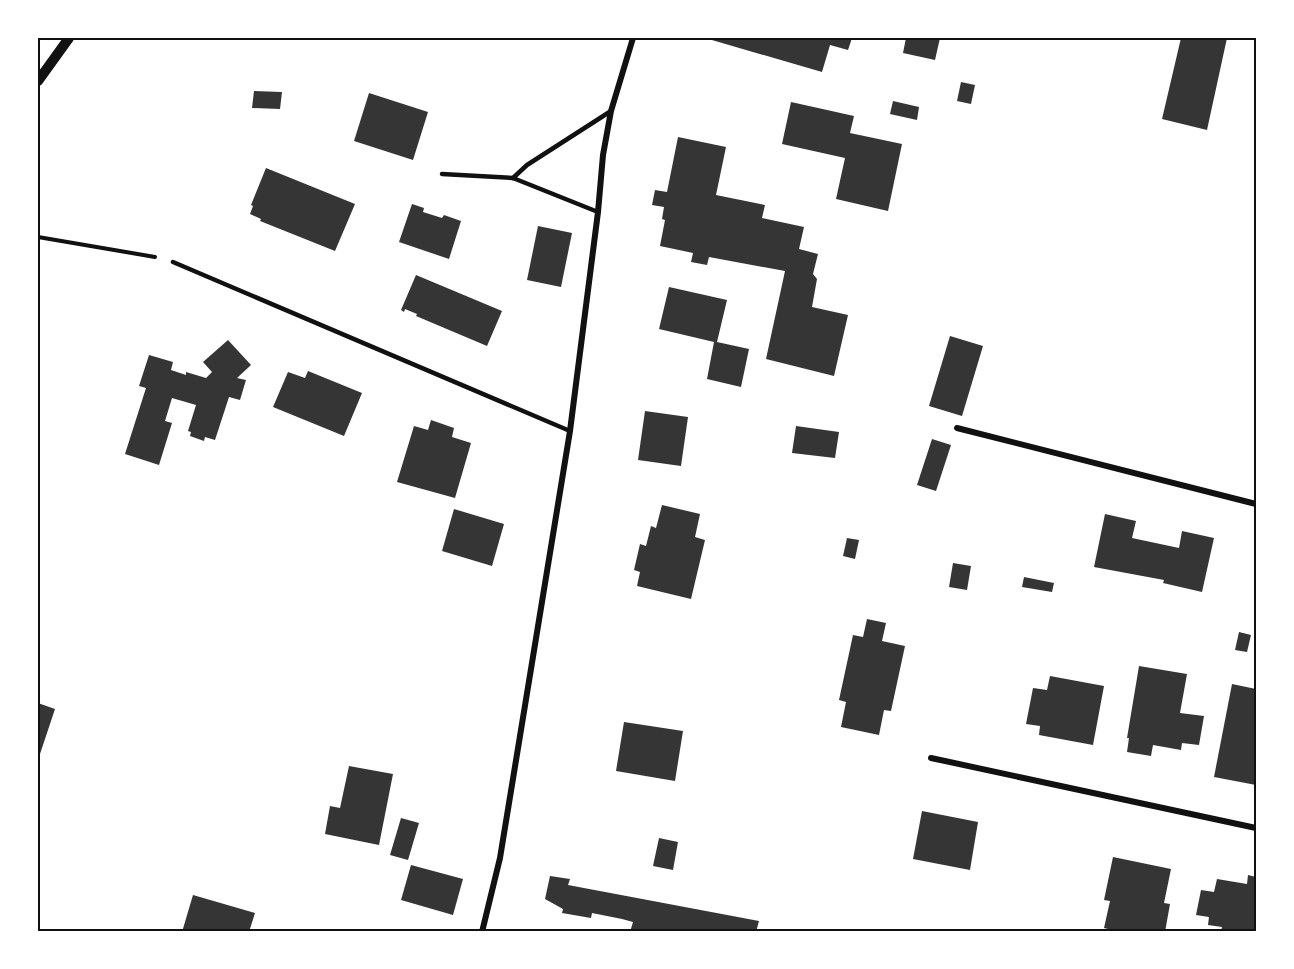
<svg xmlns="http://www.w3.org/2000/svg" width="1294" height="969" font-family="Karla,sans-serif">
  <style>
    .building { fill: #353535 }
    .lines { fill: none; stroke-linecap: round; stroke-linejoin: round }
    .path { stroke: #111; stroke-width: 4 }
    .service { stroke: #111; stroke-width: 4.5 }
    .minor { stroke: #111; stroke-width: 6 }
    .tertiary { stroke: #111; stroke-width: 10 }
    .neatline { fill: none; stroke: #111; stroke-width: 2 }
  </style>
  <rect width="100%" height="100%" fill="#fff"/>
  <g class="building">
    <path d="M 705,38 L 852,38 L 848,50 L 830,45 L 822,72 Z"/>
    <path d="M 906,38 L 940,38 L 935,60 L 903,53 Z"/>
    <path d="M 1181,38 L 1227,38 L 1207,130 L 1162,119 Z"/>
    <path d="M 961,82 L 975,85 L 971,104 L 957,101 Z"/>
    <path d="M 254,91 L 282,92 L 280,109 L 252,108 Z"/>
    <path d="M 369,93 L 428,112 L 413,160 L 354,141 Z"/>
    <path d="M 893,101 L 919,107 L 917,120 L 890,114 Z"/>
    <path d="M 791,102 L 854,116 L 850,133 L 902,144 L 888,211 L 836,199 L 845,158 L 782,144 Z"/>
    <path d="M 678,137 L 726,147 L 716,195 L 765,205 L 762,218 L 804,227 L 799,249 L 818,254 L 813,274 L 817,279 L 812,307 L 848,315 L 834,376 L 766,359 L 785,271 L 709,257 L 707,265 L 691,262 L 693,253 L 660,246 L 665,220 L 662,219 L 664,207 L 652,205 L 655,190 L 667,192 Z"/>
    <path d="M 266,168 L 355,204 L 335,251 L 260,221 L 261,219 L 250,214 L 253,206 L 251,205 Z"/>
    <path d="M 412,204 L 424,208 L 423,212 L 442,218 L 444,215 L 461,221 L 449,259 L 399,242 Z"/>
    <path d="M 538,226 L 572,233 L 561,287 L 527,280 Z"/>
    <path d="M 416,275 L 502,311 L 487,346 L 416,316 L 417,314 L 405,309 L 404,312 L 401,310 Z"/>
    <path d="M 669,287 L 727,300 L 717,342 L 749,349 L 741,387 L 707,379 L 714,342 L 659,329 Z"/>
    <path d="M 950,336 L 983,346 L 962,416 L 929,406 Z"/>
    <path d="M 228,340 L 251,365 L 237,378 L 246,380 L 240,400 L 229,397 L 215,440 L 205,437 L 204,441 L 190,436 L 191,432 L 188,431 L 196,405 L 172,398 L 165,421 L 172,423 L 159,465 L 125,454 L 146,388 L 139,386 L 149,355 L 173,362 L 171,370 L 186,375 L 186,372 L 206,378 L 212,372 L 203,362 Z"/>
    <path d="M 308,371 L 362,393 L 344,436 L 273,407 L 288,372 L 305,378 Z"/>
    <path d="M 645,411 L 688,417 L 681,466 L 638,460 Z"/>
    <path d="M 431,420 L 454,428 L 452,437 L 471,443 L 455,498 L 397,482 L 414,426 L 428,430 Z"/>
    <path d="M 796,426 L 839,432 L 835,458 L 792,453 Z"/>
    <path d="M 932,439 L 951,445 L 936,491 L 917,485 Z"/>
    <path d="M 662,505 L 700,514 L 695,537 L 705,540 L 691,599 L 637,586 L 640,572 L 634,570 L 640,544 L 646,546 L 651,526 L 656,528 Z"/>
    <path d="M 454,509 L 504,524 L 492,566 L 442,551 Z"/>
    <path d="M 1105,514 L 1136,521 L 1132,538 L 1179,548 L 1182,531 L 1214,538 L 1202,592 L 1163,583 L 1164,580 L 1094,567 Z"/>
    <path d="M 847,538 L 859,540 L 855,559 L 843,556 Z"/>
    <path d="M 953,563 L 971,566 L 967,590 L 949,587 Z"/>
    <path d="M 1024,577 L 1054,583 L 1052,592 L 1022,587 Z"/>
    <path d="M 867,619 L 886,623 L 882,641 L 905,646 L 891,711 L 884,710 L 879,735 L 841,727 L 846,702 L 839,700 L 853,635 L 863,637 Z"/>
    <path d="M 1239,632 L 1251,635 L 1247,652 L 1235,650 Z"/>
    <path d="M 1139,666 L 1187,674 L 1180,713 L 1204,716 L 1199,745 L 1182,743 L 1181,750 L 1153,745 L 1151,756 L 1127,752 L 1129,738 L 1127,738 Z"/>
    <path d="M 1050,676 L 1104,686 L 1093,745 L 1039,735 L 1040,726 L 1026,724 L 1033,688 L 1047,690 Z"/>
    <path d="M 1232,684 L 1256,689 L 1256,785 L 1214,777 Z"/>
    <path d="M 38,703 L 55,709 L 38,760 Z"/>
    <path d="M 624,722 L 683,731 L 675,781 L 616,771 Z"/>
    <path d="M 349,766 L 393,774 L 379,845 L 325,834 L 330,806 L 340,808 Z"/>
    <path d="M 922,811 L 978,822 L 970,870 L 913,859 Z"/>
    <path d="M 401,818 L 419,823 L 408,860 L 390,855 Z"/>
    <path d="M 659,838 L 678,842 L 673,870 L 653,866 Z"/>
    <path d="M 1113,857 L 1171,869 L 1164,903 L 1170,904 L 1165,932 L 1120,932 L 1104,928 L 1110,901 L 1104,900 Z"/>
    <path d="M 411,865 L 463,879 L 453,915 L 401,900 Z"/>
    <path d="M 1248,875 L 1256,877 L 1256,932 L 1221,932 L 1222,927 L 1208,925 L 1209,917 L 1196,915 L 1201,890 L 1214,892 L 1217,879 L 1247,884 Z"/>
    <path d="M 550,876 L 570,879 L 568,885 L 759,921 L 756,932 L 630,932 L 633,922 L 622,919 L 592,913 L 591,918 L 562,913 L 563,909 L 545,899 Z"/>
    <path d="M 193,895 L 255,913 L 249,932 L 182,932 Z"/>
  </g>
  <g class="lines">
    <path class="path" d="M 38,237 L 155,257"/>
    <g class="service">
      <path d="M 442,174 L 513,178 L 598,212"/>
      <path d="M 513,178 L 527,165 L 611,111"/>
      <path d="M 173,262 L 570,431"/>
    </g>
    <g class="minor">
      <path d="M 957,428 L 1256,504"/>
      <path d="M 931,758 L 1256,828"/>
      <path d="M 482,932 L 500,858 L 570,431 L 598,212 L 603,155 L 611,111 L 633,38"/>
    </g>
    <path class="tertiary" d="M 38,81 L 69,38"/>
  </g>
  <rect width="1294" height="969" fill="none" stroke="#ffffff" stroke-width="78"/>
  <rect x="39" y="39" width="1216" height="891" class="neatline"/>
</svg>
